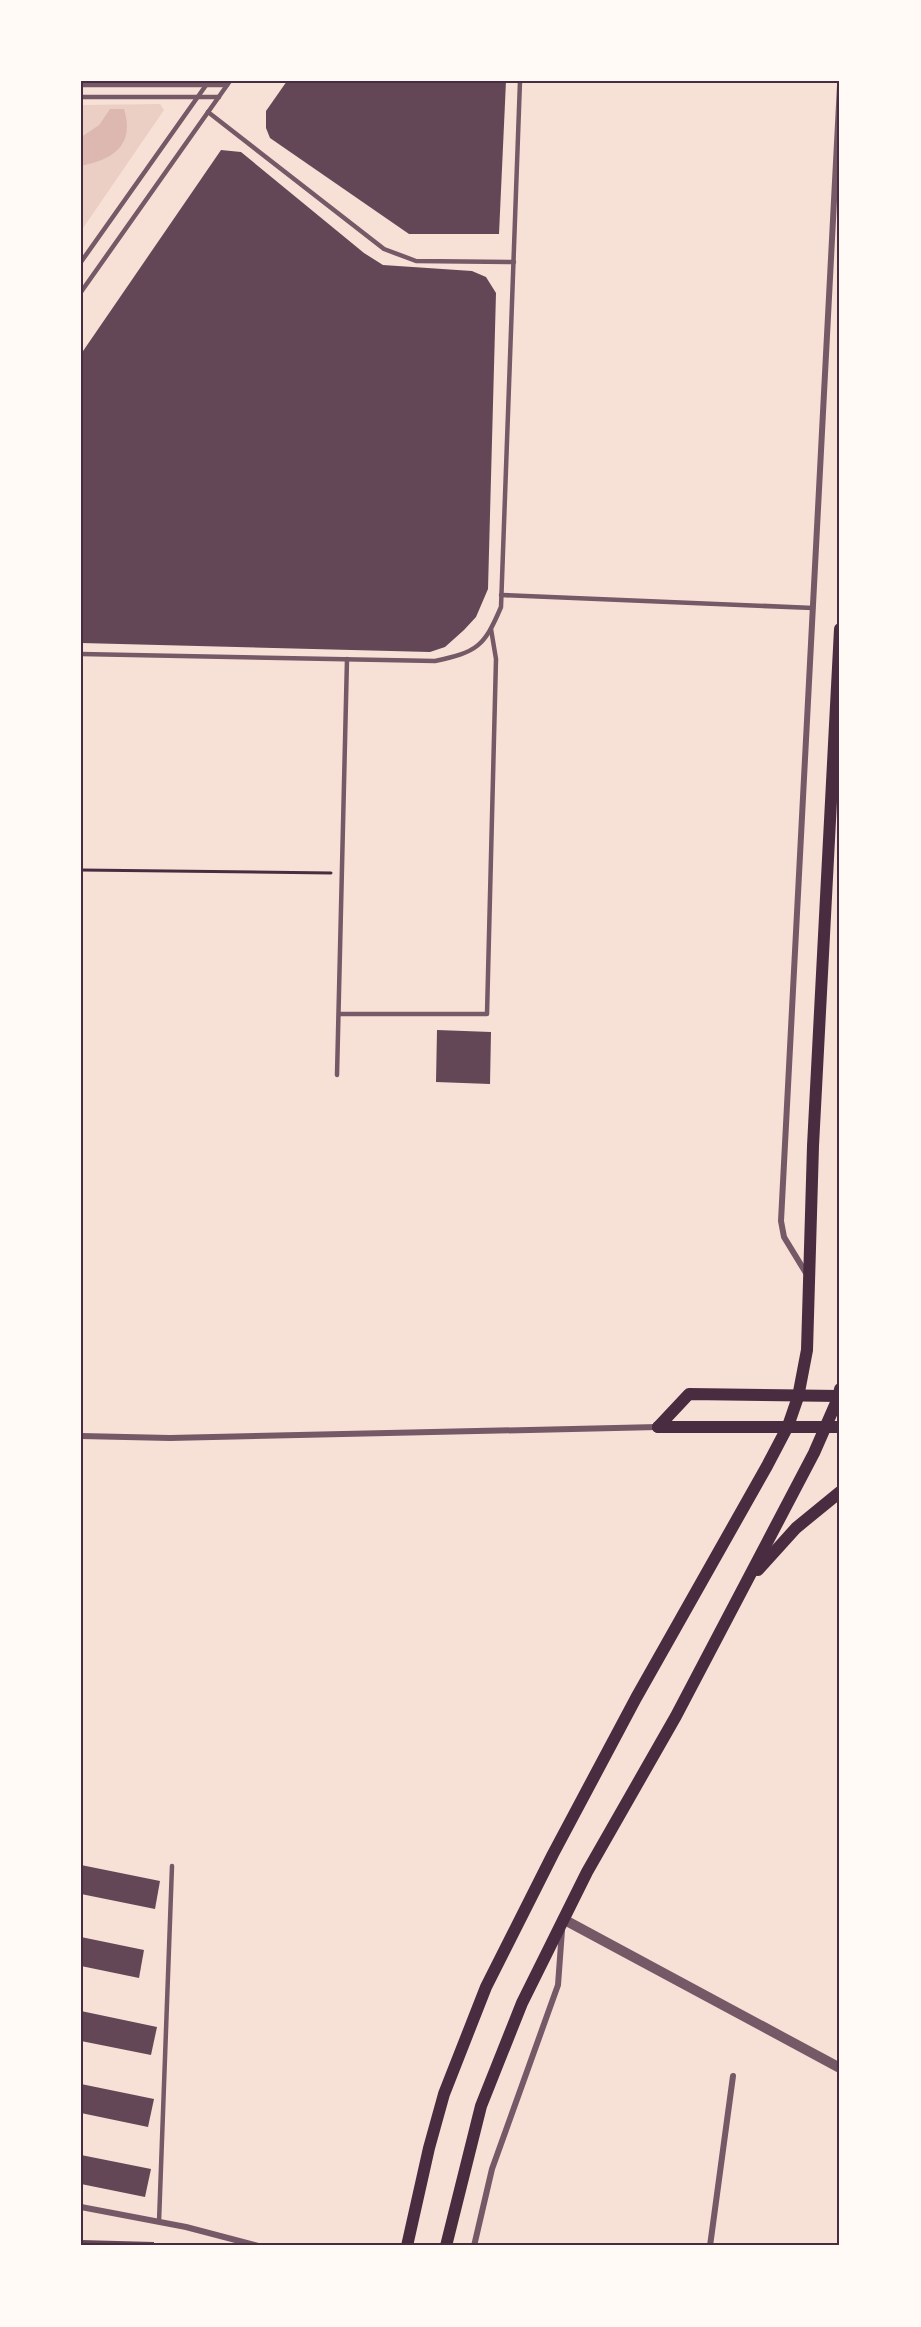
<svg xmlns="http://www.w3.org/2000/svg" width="921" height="2327" font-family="'Titillium Web',sans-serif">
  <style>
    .green { fill: #ebcfc5 }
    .water { fill: #dcb8b0 }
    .building { fill: #644757 }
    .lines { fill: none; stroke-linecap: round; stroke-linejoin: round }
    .path { stroke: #4a2c40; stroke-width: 3 }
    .service { stroke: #755966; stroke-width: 4.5 }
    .minor { stroke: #755966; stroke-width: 6 }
    .tertiary { stroke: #755966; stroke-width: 10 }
    .secondary { stroke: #4a2c40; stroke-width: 12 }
    .neatline { fill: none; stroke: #4a2c40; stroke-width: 2 }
  </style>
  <rect width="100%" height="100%" fill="#f7e1d7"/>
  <path class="green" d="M 160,104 L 164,110 L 81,231 L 81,166 L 84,165 L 110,109 L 99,125 L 81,137 L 81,105 Z"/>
  <path class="water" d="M 110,109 L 124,109 C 135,145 114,159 81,166 L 81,137 L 99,125 Z"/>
  <g class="building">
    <path d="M 287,81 L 506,81 L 499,234 L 409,234 L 270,138 L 266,128 L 266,111 Z"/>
    <path d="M 221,150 L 241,152 L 364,253 L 383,265 L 472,271 L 486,277 L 496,293 L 488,589 L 476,617 L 464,630 L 445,647 L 430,652 L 81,643 L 81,354 Z"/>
    <path d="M 437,1030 L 491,1032 L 490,1084 L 436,1082 Z"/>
    <path d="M 81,1865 L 160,1881 L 155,1909 L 81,1894 Z"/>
    <path d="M 81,1937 L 144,1950 L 139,1978 L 81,1966 Z"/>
    <path d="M 81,2011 L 157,2027 L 151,2055 L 81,2041 Z"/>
    <path d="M 81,2084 L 154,2099 L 148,2127 L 81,2113 Z"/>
    <path d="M 81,2155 L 151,2169 L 145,2197 L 81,2184 Z"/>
    <path d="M 81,2240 L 154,2242 L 154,2246 L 81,2246 Z"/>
  </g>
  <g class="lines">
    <path class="path" d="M 81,870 L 331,873"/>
    <g class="service">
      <path d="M 81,85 L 227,85"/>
      <path d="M 81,97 L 219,97"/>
      <path d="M 208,112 L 384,249 L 416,261 L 514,262"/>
      <path d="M 81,262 L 209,81"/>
      <path d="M 81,292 L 230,81"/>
      <path d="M 501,595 L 813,608"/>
      <path d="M 81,654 L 435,661 C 477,652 484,647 501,607 L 520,81"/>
      <path d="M 339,1014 L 487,1014 L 496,659 L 491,629"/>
      <path d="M 337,1075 L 347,659"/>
      <path d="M 159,2222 L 172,1866"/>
    </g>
    <g class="minor">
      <path d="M 806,1273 L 784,1237 L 781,1221 L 840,85"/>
      <path d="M 81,1436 L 170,1438 L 658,1427"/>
      <path d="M 81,2207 L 186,2227 L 258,2246"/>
      <path d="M 474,2246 L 492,2169 L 558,1985 L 562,1930"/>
      <path d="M 710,2246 L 733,2076"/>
      <path d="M 840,2246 L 840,2244"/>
    </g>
    <path class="tertiary" d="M 563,1919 L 840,2068"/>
    <g class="secondary">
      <path d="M 658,1427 L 689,1394 L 840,1396"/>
      <path d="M 658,1427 L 840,1427"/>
      <path d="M 758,1570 L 796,1528 L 840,1492"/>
      <path d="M 407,2246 L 429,2148 L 444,2094 L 486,1987 L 553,1854 L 636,1698 L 767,1466 L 788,1426 L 798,1397 L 807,1350 L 813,1146 L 840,629"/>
      <path d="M 446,2246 L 481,2106 L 522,2003 L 587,1872 L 676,1716 L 814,1453 L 839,1396 L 840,1389"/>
    </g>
  </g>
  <rect width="921" height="2327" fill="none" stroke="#fffaf5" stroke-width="165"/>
  <rect x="82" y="82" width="756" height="2162" class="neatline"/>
</svg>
